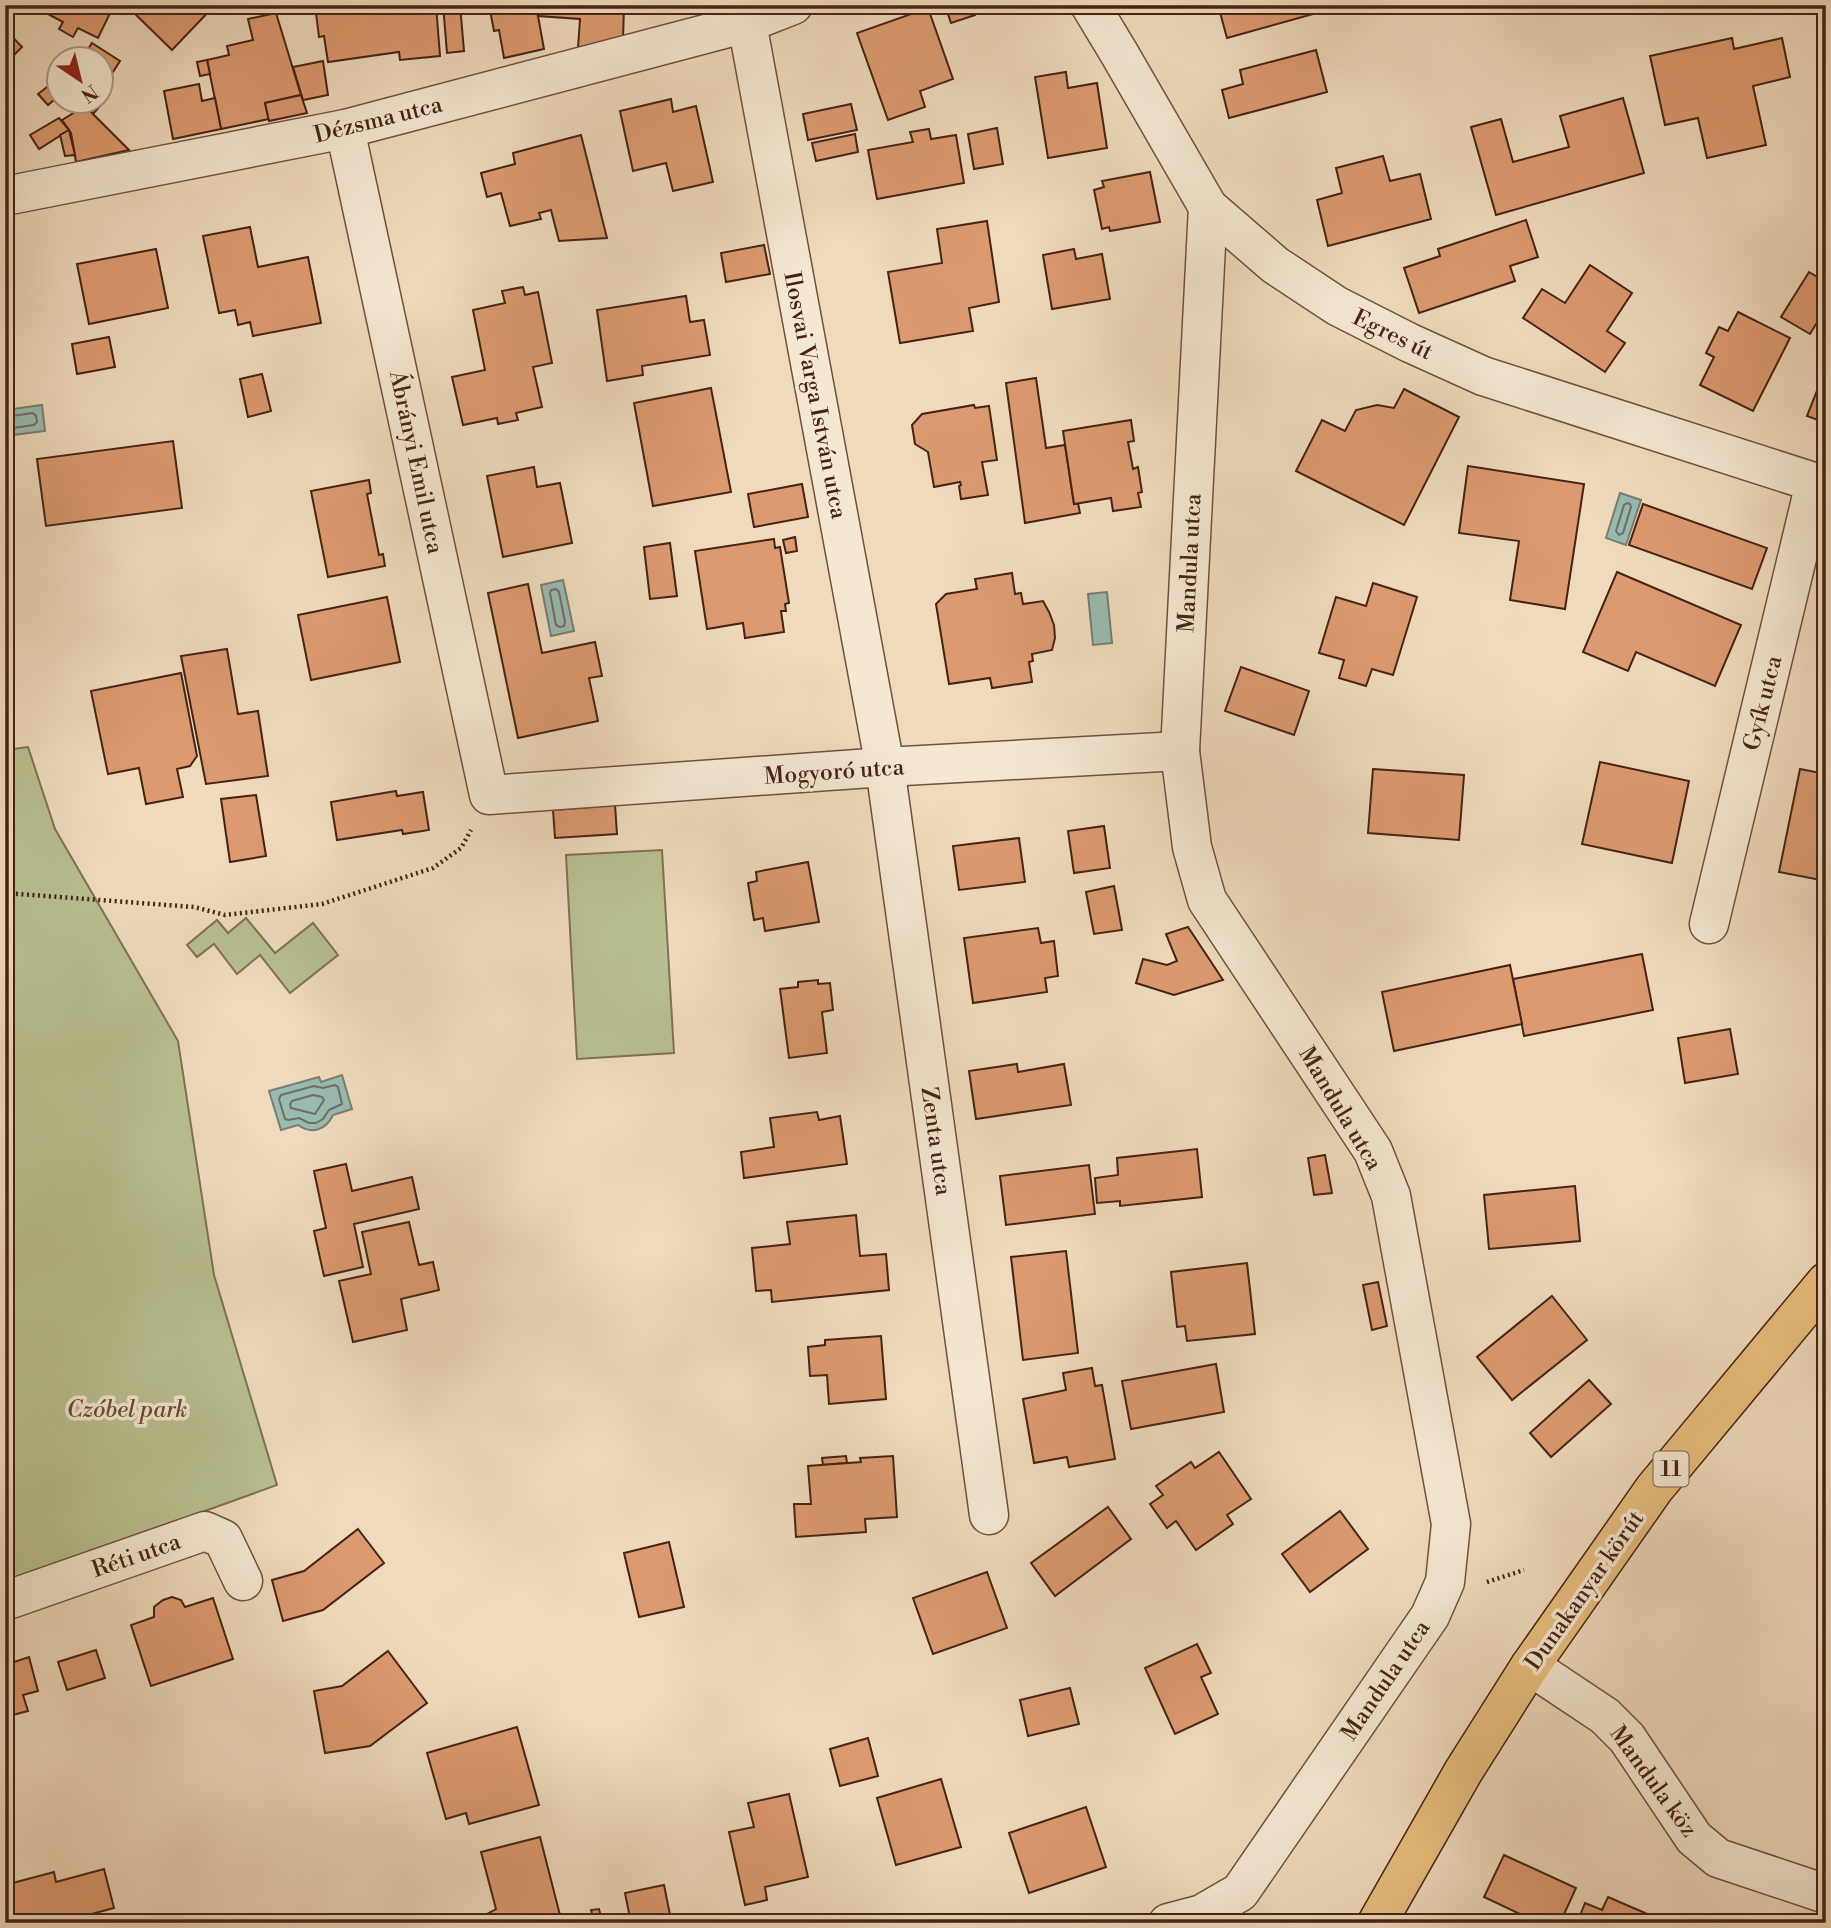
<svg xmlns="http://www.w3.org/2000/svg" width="1831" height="1928" font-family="'Libre Bodoni',serif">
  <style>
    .green { fill: #b9c091; stroke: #807153; stroke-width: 2 }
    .water { fill: #9abbb1; stroke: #787e73; stroke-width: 2 }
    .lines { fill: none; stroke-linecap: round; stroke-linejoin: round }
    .shore { stroke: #706e63; stroke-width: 2 }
    .building { fill: #dd9a70; stroke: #462215; stroke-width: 2 }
    .minor-casing { stroke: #70503f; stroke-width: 41 }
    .major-casing { stroke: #462215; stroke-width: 41 }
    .path { stroke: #462215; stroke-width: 4.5; stroke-dasharray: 2 3.5; stroke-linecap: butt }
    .minor { stroke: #f5e8d3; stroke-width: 38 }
    .major { stroke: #e8be7e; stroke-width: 38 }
    .labels { text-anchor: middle; stroke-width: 7; stroke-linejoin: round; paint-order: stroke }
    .shield { fill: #f5e8d3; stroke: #7a5d4e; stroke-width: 2 }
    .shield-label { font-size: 21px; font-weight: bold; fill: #462215 }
    .street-label { font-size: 23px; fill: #462215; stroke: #f5e8d3 }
    .park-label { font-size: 23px; font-style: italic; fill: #634a34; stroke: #f5e8d3 }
  </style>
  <rect width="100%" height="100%" fill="#efdbbc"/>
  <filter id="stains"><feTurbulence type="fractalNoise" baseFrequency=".00286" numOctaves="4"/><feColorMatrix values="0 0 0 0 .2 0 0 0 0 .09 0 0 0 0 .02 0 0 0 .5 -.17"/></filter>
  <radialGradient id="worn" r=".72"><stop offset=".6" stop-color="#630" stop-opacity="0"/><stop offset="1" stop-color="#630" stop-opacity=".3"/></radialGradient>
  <g class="green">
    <path d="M 28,747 L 55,829 L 178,1041 L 214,1275 L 277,1485 L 5,1583 L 5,750 Z"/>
    <path d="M 662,850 L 674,1053 L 577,1059 L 566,855 Z"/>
    <path d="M 246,918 L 275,953 L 313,923 L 338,955 L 290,993 L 260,955 L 237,974 L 214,944 L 197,957 L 187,945 L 217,920 L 228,933 Z"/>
  </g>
  <g class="water">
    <path d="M 42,405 L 45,431 L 5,436 L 5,410 Z"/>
    <path d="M 1620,493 L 1641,500 L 1626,545 L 1606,538 Z"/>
    <path d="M 563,580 L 574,631 L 551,636 L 541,585 Z"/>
    <path d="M 1107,592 L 1112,643 L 1093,645 L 1088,594 Z"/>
    <path d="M 342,1075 L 352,1109 L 333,1115 C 326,1130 312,1135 298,1125 L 281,1130 L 269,1091 L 319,1077 L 321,1082 Z"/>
  </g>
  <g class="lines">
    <g class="shore">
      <path d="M 5,417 L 33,413 L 36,416 L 37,422 L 34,425 L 5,429"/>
      <path d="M 1627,503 L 1630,504 L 1631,507 L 1623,533 L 1619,535 L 1616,531 L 1624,505 Z"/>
      <path d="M 556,589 L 559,592 L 565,622 L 564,626 L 560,627 L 556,625 L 550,593 L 551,590 Z"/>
      <path d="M 335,1085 L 338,1087 L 342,1104 L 329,1110 L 323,1119 L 316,1123 L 309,1123 L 299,1118 L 288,1120 L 285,1119 L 279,1099 L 281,1095 L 314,1086 L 323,1088 Z"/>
      <path d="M 313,1095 L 322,1097 L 324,1100 L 315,1114 L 291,1108 L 290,1104 L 292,1101 Z"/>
    </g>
  </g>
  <g class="building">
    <path d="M 31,5 L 114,5 L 98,38 L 78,28 L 73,37 L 59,29 L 63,22 Z"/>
    <path d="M 133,5 L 215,5 L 172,50 L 131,10 Z"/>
    <path d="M 315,5 L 436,5 L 440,56 L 400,60 L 399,52 L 328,62 L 324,36 L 319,37 Z"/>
    <path d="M 443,5 L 460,5 L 464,51 L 447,53 Z"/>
    <path d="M 489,5 L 536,5 L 544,49 L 504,58 L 499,30 L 494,31 Z"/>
    <path d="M 536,5 L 624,5 L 623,40 L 578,48 L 580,19 L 538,16 Z"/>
    <path d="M 945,5 L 972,5 L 975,15 L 951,23 Z"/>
    <path d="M 1218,5 L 1310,5 L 1313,14 L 1227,38 Z"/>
    <path d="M 928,8 L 953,79 L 920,91 L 925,107 L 888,120 L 857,33 Z"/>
    <path d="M 276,13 L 301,95 L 265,103 L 269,119 L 221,129 L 207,60 L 229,55 L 227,46 L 253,40 L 248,19 Z"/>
    <path d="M 5,29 L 22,47 L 5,64 Z"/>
    <path d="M 1732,38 L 1734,49 L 1782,38 L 1790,77 L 1753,86 L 1766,145 L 1707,158 L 1698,118 L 1665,125 L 1650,56 Z"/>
    <path d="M 92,43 L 120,61 L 102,89 L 102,60 L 81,60 Z"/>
    <path d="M 1316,50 L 1327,92 L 1229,118 L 1222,90 L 1243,84 L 1240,70 Z"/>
    <path d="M 207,60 L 210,74 L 200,76 L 197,62 Z"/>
    <path d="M 323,61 L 328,95 L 303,100 L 293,67 Z"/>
    <path d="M 1066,72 L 1068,88 L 1097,83 L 1107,148 L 1048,158 L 1035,77 Z"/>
    <path d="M 52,83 L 60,91 L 60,95 L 48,105 L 38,94 Z"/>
    <path d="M 199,84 L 202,101 L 215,98 L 221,129 L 173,139 L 164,91 Z"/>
    <path d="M 102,94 L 106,99 L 93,114 L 83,104 L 85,102 L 102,102 Z"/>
    <path d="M 301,95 L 307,113 L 269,121 L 265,103 Z"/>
    <path d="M 1623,98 L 1644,173 L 1496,215 L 1471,127 L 1501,119 L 1513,162 L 1569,147 L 1560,116 Z"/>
    <path d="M 671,99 L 673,112 L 696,106 L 713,182 L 673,191 L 666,163 L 633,171 L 620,111 Z"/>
    <path d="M 851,104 L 857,130 L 808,140 L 803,114 Z"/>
    <path d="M 85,106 L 129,150 L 76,162 L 71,133 L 62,120 Z"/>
    <path d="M 59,118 L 69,130 L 39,149 L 30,135 Z"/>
    <path d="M 997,128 L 1003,164 L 974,169 L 968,134 Z"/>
    <path d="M 929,129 L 931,139 L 956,135 L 964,183 L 877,199 L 868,150 L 913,142 L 910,132 Z"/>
    <path d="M 69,130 L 75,155 L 65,156 L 60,135 Z"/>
    <path d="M 855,134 L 858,152 L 816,161 L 812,143 Z"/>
    <path d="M 581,135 L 607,238 L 559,241 L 551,210 L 539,213 L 541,219 L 510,226 L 501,193 L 487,197 L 481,173 L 515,164 L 513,153 Z"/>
    <path d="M 1383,156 L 1390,181 L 1420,174 L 1431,219 L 1328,246 L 1317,200 L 1342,193 L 1336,168 Z"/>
    <path d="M 1150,172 L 1160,222 L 1110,231 L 1109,227 L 1102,229 L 1094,190 L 1104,187 L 1102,181 Z"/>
    <path d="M 1526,220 L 1538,257 L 1510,266 L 1515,281 L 1419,313 L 1404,268 L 1440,256 L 1438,249 Z"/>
    <path d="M 987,221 L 999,302 L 969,308 L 973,331 L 900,343 L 888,272 L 942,263 L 937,229 Z"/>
    <path d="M 250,227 L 258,267 L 308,257 L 321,323 L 253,336 L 250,322 L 238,325 L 235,310 L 219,313 L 203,236 Z"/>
    <path d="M 764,245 L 770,274 L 726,282 L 721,253 Z"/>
    <path d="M 156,249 L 168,308 L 89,324 L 77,264 Z"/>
    <path d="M 1074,249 L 1076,259 L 1102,254 L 1110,299 L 1052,309 L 1043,255 Z"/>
    <path d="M 1590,265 L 1632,293 L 1607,331 L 1625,343 L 1605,372 L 1523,318 L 1542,289 L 1565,303 Z"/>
    <path d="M 1809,272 L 1826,282 L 1826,308 L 1810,334 L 1781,317 Z"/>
    <path d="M 523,287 L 525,295 L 538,292 L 552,363 L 533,367 L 542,407 L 516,413 L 518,420 L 498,424 L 497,418 L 463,425 L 452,377 L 485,370 L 473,310 L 505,303 L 502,291 Z"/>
    <path d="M 686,296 L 690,322 L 704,320 L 710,355 L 642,366 L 643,375 L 607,381 L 597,310 Z"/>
    <path d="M 1738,312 L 1790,338 L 1753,411 L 1700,385 L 1714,357 L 1706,353 L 1719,327 L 1728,331 Z"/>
    <path d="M 109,337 L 115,367 L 77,374 L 72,344 Z"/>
    <path d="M 1826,368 L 1826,423 L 1807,416 Z"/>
    <path d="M 262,374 L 271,411 L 248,417 L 240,379 Z"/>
    <path d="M 1036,378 L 1046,448 L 1065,445 L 1074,504 L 1078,503 L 1080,513 L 1025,523 L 1006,383 Z"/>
    <path d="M 711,388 L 731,492 L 653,506 L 634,403 Z"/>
    <path d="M 1404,389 L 1459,417 L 1404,525 L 1296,471 L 1322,420 L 1345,431 L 1356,410 L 1377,405 L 1394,408 Z"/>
    <path d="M 974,405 L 975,408 L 989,406 L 997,460 L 982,462 L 988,495 L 961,499 L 959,486 L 961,485 L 960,482 L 934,487 L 928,452 L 915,444 L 912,425 L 922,414 Z"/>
    <path d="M 1131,420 L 1134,441 L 1128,442 L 1133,469 L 1138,467 L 1142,492 L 1138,493 L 1141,507 L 1113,511 L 1111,498 L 1074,504 L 1063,431 Z"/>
    <path d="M 173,441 L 182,508 L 46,526 L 37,459 Z"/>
    <path d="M 1468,466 L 1584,484 L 1565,609 L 1510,600 L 1519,541 L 1459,533 Z"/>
    <path d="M 534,467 L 537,487 L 560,483 L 572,543 L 503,557 L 487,476 Z"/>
    <path d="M 369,480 L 371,493 L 367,494 L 379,555 L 383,554 L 385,566 L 328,577 L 311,491 Z"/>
    <path d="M 802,484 L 808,517 L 754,527 L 748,494 Z"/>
    <path d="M 1643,504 L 1767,548 L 1752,589 L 1629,545 Z"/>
    <path d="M 795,537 L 797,551 L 786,553 L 783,540 Z"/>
    <path d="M 774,539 L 775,548 L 780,547 L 789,603 L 785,604 L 786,611 L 781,611 L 784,632 L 745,638 L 743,623 L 707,629 L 695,551 Z"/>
    <path d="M 670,543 L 677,596 L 650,599 L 644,547 Z"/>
    <path d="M 1617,572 L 1741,625 L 1715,686 L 1636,652 L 1628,671 L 1583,652 Z"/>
    <path d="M 1012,573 L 1015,594 L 1021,593 L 1023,604 L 1043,601 L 1049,612 L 1054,625 L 1055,638 L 1052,650 L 1032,654 L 1033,661 L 1029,662 L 1032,682 L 992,688 L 990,678 L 949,684 L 936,604 L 946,594 L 977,589 L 975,579 Z"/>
    <path d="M 1373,583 L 1417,597 L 1393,675 L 1372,669 L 1366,686 L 1339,678 L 1344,660 L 1319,653 L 1336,597 L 1366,606 Z"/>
    <path d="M 528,584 L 542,653 L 595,642 L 602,676 L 589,678 L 598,721 L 518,738 L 488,593 Z"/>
    <path d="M 387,597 L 400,662 L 311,680 L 298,615 Z"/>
    <path d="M 5,611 L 10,634 L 5,635 Z"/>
    <path d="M 227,649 L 238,714 L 258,711 L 268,776 L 206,784 L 181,656 Z"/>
    <path d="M 1241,667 L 1309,691 L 1294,735 L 1225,711 Z"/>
    <path d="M 181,673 L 197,756 L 190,766 L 177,769 L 183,797 L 146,804 L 139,768 L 108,774 L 91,691 Z"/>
    <path d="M 1600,762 L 1689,781 L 1672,863 L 1582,844 Z"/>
    <path d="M 1373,769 L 1464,775 L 1459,840 L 1368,833 Z"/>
    <path d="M 1800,769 L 1826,774 L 1826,881 L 1779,872 Z"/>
    <path d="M 396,791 L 397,796 L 423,792 L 429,830 L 403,834 L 402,830 L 337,840 L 331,802 Z"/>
    <path d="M 256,795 L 266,856 L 230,862 L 221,799 Z"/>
    <path d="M 615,805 L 617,834 L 555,838 L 553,810 Z"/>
    <path d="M 1104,826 L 1110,868 L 1074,873 L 1068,831 Z"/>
    <path d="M 1019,838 L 1025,882 L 959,890 L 953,846 Z"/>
    <path d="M 808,862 L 819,922 L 765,931 L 763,918 L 754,920 L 748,883 L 757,881 L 756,872 Z"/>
    <path d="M 1114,886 L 1122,930 L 1094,934 L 1086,892 Z"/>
    <path d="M 1188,927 L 1223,980 L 1174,995 L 1136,983 L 1143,959 L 1167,965 L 1177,961 L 1166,934 Z"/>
    <path d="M 1038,928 L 1041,943 L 1054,941 L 1058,976 L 1045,978 L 1047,992 L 973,1003 L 964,938 Z"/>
    <path d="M 1642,954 L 1653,1010 L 1524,1036 L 1513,979 Z"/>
    <path d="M 1510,965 L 1522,1024 L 1394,1051 L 1382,992 Z"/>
    <path d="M 818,980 L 818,984 L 830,983 L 833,1010 L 822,1012 L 827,1053 L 789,1058 L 780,989 L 798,987 L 798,982 Z"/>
    <path d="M 1730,1029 L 1738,1074 L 1685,1083 L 1678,1038 Z"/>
    <path d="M 1017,1064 L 1018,1072 L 1064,1064 L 1071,1105 L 976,1119 L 969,1071 Z"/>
    <path d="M 817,1112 L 819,1120 L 840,1116 L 847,1164 L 744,1178 L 741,1152 L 774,1147 L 770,1118 Z"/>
    <path d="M 1197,1149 L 1202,1197 L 1120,1206 L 1120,1201 L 1097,1203 L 1095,1178 L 1118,1175 L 1117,1158 Z"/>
    <path d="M 1325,1155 L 1332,1193 L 1314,1195 L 1308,1158 Z"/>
    <path d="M 346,1164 L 352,1191 L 412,1177 L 419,1209 L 354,1224 L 363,1267 L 324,1276 L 314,1231 L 326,1228 L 314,1171 Z"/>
    <path d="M 1089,1165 L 1095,1214 L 1006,1225 L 1000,1176 Z"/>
    <path d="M 1575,1186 L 1580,1241 L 1489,1249 L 1484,1195 Z"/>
    <path d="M 856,1215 L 860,1256 L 886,1254 L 889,1290 L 772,1302 L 771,1290 L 756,1291 L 752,1248 L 790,1244 L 787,1222 Z"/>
    <path d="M 409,1222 L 419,1265 L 433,1262 L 439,1290 L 401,1299 L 407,1330 L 353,1342 L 339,1281 L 371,1274 L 362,1232 Z"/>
    <path d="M 1066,1251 L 1078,1353 L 1023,1360 L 1011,1257 Z"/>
    <path d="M 1247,1263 L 1255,1334 L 1187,1341 L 1185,1326 L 1177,1327 L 1171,1272 Z"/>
    <path d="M 1378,1282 L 1387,1326 L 1372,1330 L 1363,1285 Z"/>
    <path d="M 1552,1296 L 1587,1340 L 1512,1400 L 1477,1357 Z"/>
    <path d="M 881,1336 L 886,1399 L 829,1404 L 827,1375 L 810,1376 L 808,1347 L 825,1345 L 825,1340 Z"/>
    <path d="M 1216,1364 L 1224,1412 L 1131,1429 L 1122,1381 Z"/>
    <path d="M 1092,1368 L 1095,1386 L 1102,1385 L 1115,1459 L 1069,1467 L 1067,1457 L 1034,1463 L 1023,1399 L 1066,1390 L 1063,1373 Z"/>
    <path d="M 1589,1380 L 1611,1404 L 1551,1457 L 1530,1433 Z"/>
    <path d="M 1219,1452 L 1251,1499 L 1227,1515 L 1233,1524 L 1196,1550 L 1176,1521 L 1167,1528 L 1150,1504 L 1163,1495 L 1156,1486 L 1191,1462 L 1195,1468 Z"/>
    <path d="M 846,1456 L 847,1463 L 823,1465 L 822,1458 Z"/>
    <path d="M 893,1456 L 897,1517 L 865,1519 L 866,1532 L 796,1537 L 794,1504 L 811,1504 L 808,1466 L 861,1462 L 860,1458 Z"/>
    <path d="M 1108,1507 L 1131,1539 L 1055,1596 L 1031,1563 Z"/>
    <path d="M 1340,1511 L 1368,1549 L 1310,1592 L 1282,1554 Z"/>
    <path d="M 358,1529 L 384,1563 L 323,1610 L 283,1621 L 272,1580 L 304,1571 Z"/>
    <path d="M 669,1542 L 684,1607 L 639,1617 L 624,1553 Z"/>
    <path d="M 987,1572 L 1007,1628 L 933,1654 L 913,1598 Z"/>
    <path d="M 172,1597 L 181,1600 L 185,1607 L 213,1598 L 233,1659 L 151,1686 L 131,1625 L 154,1617 L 154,1607 L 163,1600 Z"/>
    <path d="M 1197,1644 L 1211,1673 L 1201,1677 L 1218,1714 L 1175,1734 L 1145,1668 Z"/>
    <path d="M 96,1650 L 105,1678 L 67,1690 L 58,1662 Z"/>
    <path d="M 388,1651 L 427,1703 L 370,1746 L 325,1753 L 314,1691 L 342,1686 Z"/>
    <path d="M 29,1657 L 38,1691 L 23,1695 L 28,1711 L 5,1717 L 5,1665 Z"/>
    <path d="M 1070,1688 L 1079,1724 L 1028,1736 L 1020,1700 Z"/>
    <path d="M 517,1727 L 539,1805 L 469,1824 L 466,1813 L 446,1819 L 427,1753 Z"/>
    <path d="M 868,1738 L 878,1776 L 840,1786 L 830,1749 Z"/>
    <path d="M 941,1779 L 961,1847 L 896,1865 L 877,1798 Z"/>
    <path d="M 789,1794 L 808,1877 L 765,1887 L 767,1900 L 745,1905 L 729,1832 L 754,1827 L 748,1803 Z"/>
    <path d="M 1086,1807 L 1106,1867 L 1029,1893 L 1009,1833 Z"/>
    <path d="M 540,1837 L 562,1923 L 489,1923 L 487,1914 L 496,1909 L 481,1852 Z"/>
    <path d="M 1504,1855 L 1576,1888 L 1560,1923 L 1539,1923 L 1484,1897 Z"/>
    <path d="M 104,1869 L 114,1908 L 69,1920 L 69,1923 L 5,1923 L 5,1885 L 54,1872 L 56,1882 Z"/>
    <path d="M 664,1885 L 671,1920 L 657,1923 L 631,1923 L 625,1893 Z"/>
    <path d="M 1608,1897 L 1659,1919 L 1657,1923 L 1577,1923 L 1585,1903 L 1602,1910 Z"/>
    <path d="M 599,1909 L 602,1921 L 594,1922 L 591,1910 Z"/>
    <path d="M 838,1914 L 840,1923 L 816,1923 L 815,1919 Z"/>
  </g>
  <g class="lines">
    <defs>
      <g id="minor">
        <path d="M 742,5 L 747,23 L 885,767 L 989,1515"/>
        <path d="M 1090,5 L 1119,53 L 1208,207 L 1275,265 L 1337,306 L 1410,343 L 1483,376 L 1826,486"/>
        <path d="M 345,129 L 489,795 L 885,767 L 1180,751"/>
        <path d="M 5,196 L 345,129 L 747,23 L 793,5"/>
        <path d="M 1709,924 L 1815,483"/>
        <path d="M 5,1601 L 205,1531 L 223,1539 L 243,1581"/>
        <path d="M 1530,1666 L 1605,1716 L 1627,1738 L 1694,1838 L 1718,1858 L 1826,1894"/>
        <path d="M 1168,1923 L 1202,1914 L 1240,1892 L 1430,1616 L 1445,1582 L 1451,1524 L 1391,1196 L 1373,1151 L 1207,900 L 1192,847 L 1180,751 L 1208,207"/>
      </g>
      <path id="major" d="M 1377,1923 L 1463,1772 L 1530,1666 L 1654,1489 L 1826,1282"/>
    </defs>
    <use href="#minor" class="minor-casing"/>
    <use href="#major" class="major-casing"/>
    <g class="path">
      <path d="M 5,893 L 194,907 L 225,915 L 322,904 L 433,868 L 461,848 L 471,830"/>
      <path d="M 1487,1582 L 1524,1570"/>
    </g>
    <use href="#minor" class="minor"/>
    <use href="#major" class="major"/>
  </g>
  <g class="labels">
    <rect class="shield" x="1653.5" y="1451.5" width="35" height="35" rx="5"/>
    <g class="shield-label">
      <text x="1671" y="1476">11</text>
    </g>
    <g class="street-label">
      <text transform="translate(378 119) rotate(-14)" y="8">Dézsma utca</text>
      <text transform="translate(1393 334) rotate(26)" y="8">Egres út</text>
      <text transform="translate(816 395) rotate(79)" y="8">Ilosvai Varga István utca</text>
      <text transform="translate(417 462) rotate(78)" y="8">Ábrányi Emil utca</text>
      <text transform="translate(1189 563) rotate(-87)" y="8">Mandula utca</text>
      <text transform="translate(1762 703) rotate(-76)" y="8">Gyík utca</text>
      <text transform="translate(834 771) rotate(-4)" y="8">Mogyoró utca</text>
      <text transform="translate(1341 1108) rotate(59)" y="8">Mandula utca</text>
      <text transform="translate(937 1141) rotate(82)" y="8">Zenta utca</text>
      <text transform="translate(136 1555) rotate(-19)" y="8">Réti utca</text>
      <text transform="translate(1584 1590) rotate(-55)" y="8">Dunakanyar körút</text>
      <text transform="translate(1385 1680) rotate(-56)" y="8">Mandula utca</text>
      <text transform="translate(1654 1781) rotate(54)" y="8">Mandula köz</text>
    </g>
    <g class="park-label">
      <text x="127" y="1417">Czóbel park</text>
    </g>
  </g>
  <rect width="1831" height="1928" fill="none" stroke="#efdbbc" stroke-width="28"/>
  <rect x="7" y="7" width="1817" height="1914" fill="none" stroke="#462215" stroke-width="3.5"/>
  <rect x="14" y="14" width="1803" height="1900" fill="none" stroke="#462215" stroke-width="2"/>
  <g transform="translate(80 80) rotate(145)"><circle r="33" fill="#f5e8d3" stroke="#af9987" stroke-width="2"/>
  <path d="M0-5L12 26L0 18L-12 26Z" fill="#8f2418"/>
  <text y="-10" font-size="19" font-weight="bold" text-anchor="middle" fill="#462215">N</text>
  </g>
  <rect width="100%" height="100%" filter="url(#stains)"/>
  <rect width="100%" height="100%" fill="url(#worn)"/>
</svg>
